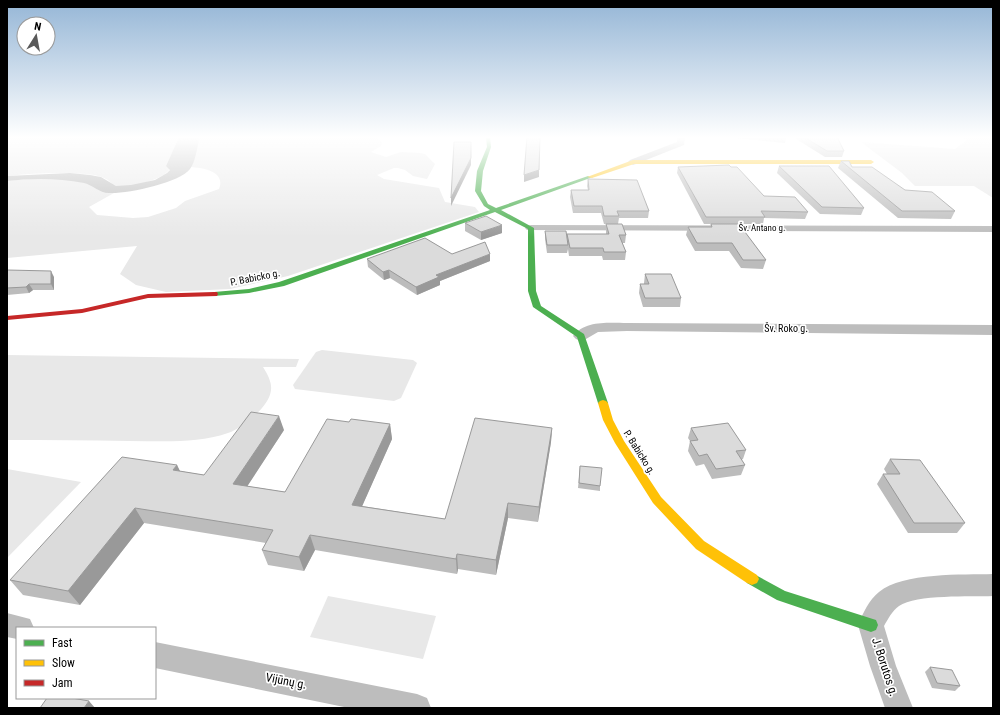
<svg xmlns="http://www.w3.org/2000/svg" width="1000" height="715" font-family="'Roboto Condensed',sans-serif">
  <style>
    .green { fill: #e8e8e8 }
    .water { fill: #bababa }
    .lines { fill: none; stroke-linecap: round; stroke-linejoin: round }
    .street { fill: #bdbdbd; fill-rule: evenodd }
    .fast { fill: #4caf50; fill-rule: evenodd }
    .slow { fill: #ffc107; fill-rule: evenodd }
    .jam { fill: #c62828; fill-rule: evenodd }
    .wall { fill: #bcbcbc }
    .shaded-wall { fill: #999 }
    .building { fill: #dbdbdb; stroke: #999 }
    .labels { text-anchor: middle; stroke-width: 3.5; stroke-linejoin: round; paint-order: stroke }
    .far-street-label { font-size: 9px; fill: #000; stroke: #fff }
    .street-label { font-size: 10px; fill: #000; stroke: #fff }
    .near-street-label { font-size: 12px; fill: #000; stroke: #fff }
  </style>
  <rect width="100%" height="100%" fill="#fff"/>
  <g class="green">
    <path d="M 7,137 L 179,137 L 166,166 L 170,169 C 163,180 128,189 116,186 C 113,185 110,182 108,180 C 101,176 95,175 87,174 C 61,172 33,173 7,176 Z"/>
    <path d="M 200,137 L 376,137 L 382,142 L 381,146 L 371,152 L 386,157 L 401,152 L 420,153 L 425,154 L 435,164 L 427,179 L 413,176 L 405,170 L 398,168 L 394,168 L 377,175 L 384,179 L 439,188 L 445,202 L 475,207 L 479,212 L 288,276 L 230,289 L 166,292 L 136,285 L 120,274 L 137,246 L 7,258 L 7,181 C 32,179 60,176 85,183 C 96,186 101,193 114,193 L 89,207 L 97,215 L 133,218 L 148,217 L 176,208 L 185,201 L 219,189 C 226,171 203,168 191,167 Z"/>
    <path d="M 961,137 L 993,137 L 993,198 L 974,186 L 915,186 L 902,173 L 861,142 L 955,149 L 967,140 Z"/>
    <path d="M 322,350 L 413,360 L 417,363 L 401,398 L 394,401 L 295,389 L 293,385 L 316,352 Z"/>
    <path d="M 7,355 L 299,359 L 296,367 L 263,367 C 273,383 275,392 262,408 C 254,417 240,429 228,433 C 196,444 162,441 129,441 C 88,440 48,440 7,440 Z"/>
    <path d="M 7,469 L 81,482 L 7,558 Z"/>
    <path d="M 328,596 L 436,616 L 423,659 L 310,637 Z"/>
  </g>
  <path class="water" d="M 179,137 L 200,137 C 197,146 196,161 190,169 C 179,183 127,194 109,193 C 99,193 93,185 84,183 C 59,178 32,178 7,181 L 7,176 L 70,173 L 90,175 L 101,177 L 116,186 L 131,185 L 155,180 L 167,173 L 170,170 L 166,166 Z"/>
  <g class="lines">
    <g class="street">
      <path d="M 677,137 L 685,137 L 684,145 L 636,164 L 633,165 L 628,162 L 630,160 L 677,142 Z"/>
      <path d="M 531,225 L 993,226 L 993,232 L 527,230 L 525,228 L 527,226 Z"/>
      <path d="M 627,323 L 993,325 L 993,335 L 627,331 L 598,332 L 586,339 L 581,341 L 576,339 L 573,336 C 585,320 610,323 627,323 Z"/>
      <path d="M 993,574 L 993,596 C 971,597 916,594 899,606 C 892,611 888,619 884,626 L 896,666 L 913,708 L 885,708 L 870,666 L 858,625 C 863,613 869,600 879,592 C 903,572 963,575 993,574 Z"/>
      <path d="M 7,613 L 30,619 L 34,628 L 17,628 L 17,639 L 7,637 Z"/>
      <path d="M 155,642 L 417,694 L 427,698 L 431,708 L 349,708 L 155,668 Z"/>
    </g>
    <g class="fast">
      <path d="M 486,137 L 490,137 L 491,147 L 483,171 L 481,191 L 488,204 L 496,208 L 588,176 L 593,177 L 501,210 L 534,228 L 536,291 L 541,306 L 584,334 L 608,403 L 606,405 L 600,405 L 598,403 L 577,337 L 533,307 L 528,291 L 528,229 L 495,212 L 284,286 L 249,293 L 214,296 L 210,294 L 214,292 L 249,289 L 279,282 L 490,210 L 484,206 L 475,191 L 477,171 L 487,147 Z"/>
      <path d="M 752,573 L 785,591 L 876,620 L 878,625 L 876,630 L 871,632 L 777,600 L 747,583 L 745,579 L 747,575 Z"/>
    </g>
    <g class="slow">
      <path d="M 633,160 L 871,160 L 874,162 L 871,164 L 634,164 L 592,178 L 587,177 Z"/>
      <path d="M 603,400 L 606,401 L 608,403 L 613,420 L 624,441 L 661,497 L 704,541 L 757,575 L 759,579 L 757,583 L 752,585 L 747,583 L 696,549 L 653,503 L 615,443 L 603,420 L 598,403 L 600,401 Z"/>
    </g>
    <path class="jam" d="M 214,292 L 217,292 L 218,294 L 217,296 L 148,298 L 82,313 L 7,320 L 7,316 L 82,309 L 148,294 Z"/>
  </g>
  <g class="wall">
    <path d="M 726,137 L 786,137 L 785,143 Z"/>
    <path d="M 793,137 L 837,137 L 844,151 L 842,157 L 825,157 Z"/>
    <path d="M 841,161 L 852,167 L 905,190 L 955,211 L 951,219 L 898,218 L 838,168 Z"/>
    <path d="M 779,166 L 864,208 L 861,215 L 820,214 L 777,173 Z"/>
    <path d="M 678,167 L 764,196 L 808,212 L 805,219 L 764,218 L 763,224 L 704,224 L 677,173 Z"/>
    <path d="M 588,179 L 649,211 L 648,218 L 619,218 L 618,224 L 604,224 L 601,213 L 573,213 L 570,197 L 571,190 L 588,190 L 587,186 Z"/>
    <path d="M 465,223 L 502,233 L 481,240 L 465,231 Z"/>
    <path d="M 606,224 L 626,235 L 625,243 L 622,243 L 626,252 L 625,260 L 603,260 L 602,256 L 569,256 L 568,249 L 567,253 L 547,253 L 545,239 L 545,231 L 567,237 L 567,234 L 606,234 Z"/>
    <path d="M 711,224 L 766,260 L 763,269 L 741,268 L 729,251 L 695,251 L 686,235 L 688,227 L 710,227 Z"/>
    <path d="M 452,254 L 490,261 L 440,281 L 440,285 L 417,295 L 390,278 L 384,280 L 368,267 L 367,259 Z"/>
    <path d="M 7,270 L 54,277 L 54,290 L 33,290 L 29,293 L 7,295 Z"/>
    <path d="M 645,274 L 681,298 L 680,307 L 643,307 L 639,293 L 640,284 L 644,284 L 644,283 Z"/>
    <path d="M 349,422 L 390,424 L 392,439 L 362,506 L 445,519 L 552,428 L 551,442 L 538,522 L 508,518 L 496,575 L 458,569 L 457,574 L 315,550 L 304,571 L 268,565 L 262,550 L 266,543 L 144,523 L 80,605 L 23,595 L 10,580 L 177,465 L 180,471 L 204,475 L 284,430 L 247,486 L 285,492 Z"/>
    <path d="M 691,428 L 746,450 L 743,459 L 741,460 L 745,465 L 741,475 L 712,479 L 704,464 L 696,466 L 688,451 L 690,441 L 688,438 Z"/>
    <path d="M 890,459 L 965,523 L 957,533 L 908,533 L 877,484 L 883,474 L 887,474 L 884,469 Z"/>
    <path d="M 580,466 L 600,486 L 600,491 L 578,488 Z"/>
    <path d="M 930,667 L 960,686 L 955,691 L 932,688 L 925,672 Z"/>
  </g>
  <g class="shaded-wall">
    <path d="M 471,142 L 471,165 L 451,206 L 451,198 Z"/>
    <path d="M 539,170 L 539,177 L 524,182 L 524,175 Z"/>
    <path d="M 502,225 L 502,233 L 481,240 L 481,232 Z"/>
    <path d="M 490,254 L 490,261 L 440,281 L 440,285 L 417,295 L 416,287 L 436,275 Z"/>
    <path d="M 389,270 L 390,278 L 384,280 L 383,272 Z"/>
    <path d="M 51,271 L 54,277 L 54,290 L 51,284 Z"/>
    <path d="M 29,284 L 33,290 L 29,293 L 26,287 Z"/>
    <path d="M 279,416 L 284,430 L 239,499 L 233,484 Z"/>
    <path d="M 390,424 L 392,439 L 356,520 L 352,505 Z"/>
    <path d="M 552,428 L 551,442 L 538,522 L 539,507 Z"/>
    <path d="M 177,465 L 184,480 L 173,470 Z"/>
    <path d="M 508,503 L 508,518 L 496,575 L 496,560 Z"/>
    <path d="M 135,508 L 144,523 L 80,605 L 68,591 Z"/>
    <path d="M 310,535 L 315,550 L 304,571 L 299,557 Z"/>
    <path d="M 457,554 L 458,569 L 457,574 L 456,559 Z"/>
    <path d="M 89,701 L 95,708 L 84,708 Z"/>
  </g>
  <g class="building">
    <path d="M 527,137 L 540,137 L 539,170 L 524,175 Z"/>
    <path d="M 804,137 L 837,137 L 844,151 L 827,151 Z"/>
    <path d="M 454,142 L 471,142 L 471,158 L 451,198 Z"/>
    <path d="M 841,161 L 849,161 L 852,167 L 872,167 L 905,190 L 932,192 L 955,211 L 902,211 Z"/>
    <path d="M 729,165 L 731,167 L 737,167 L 764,196 L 795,197 L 808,212 L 761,211 L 765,217 L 706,217 L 678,167 Z"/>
    <path d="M 779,166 L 829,166 L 864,208 L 822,207 Z"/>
    <path d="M 588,179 L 637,180 L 649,211 L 617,211 L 619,216 L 604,216 L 602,206 L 574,206 L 571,190 L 589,190 Z"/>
    <path d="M 486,216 L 502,225 L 481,232 L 465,223 Z"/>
    <path d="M 606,224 L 622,224 L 626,235 L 619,235 L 626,252 L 604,252 L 603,248 L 570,248 L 567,234 L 609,234 Z"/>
    <path d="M 711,224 L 739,224 L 766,260 L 743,260 L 732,243 L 697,243 L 688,227 L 712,227 Z"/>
    <path d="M 545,231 L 566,231 L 568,245 L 547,245 Z"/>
    <path d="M 425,238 L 452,254 L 485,242 L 490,254 L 436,275 L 439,277 L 416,287 L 389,270 L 383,272 L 367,259 Z"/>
    <path d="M 7,270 L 51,271 L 51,284 L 29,284 L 26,287 L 7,288 Z"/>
    <path d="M 645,274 L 671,274 L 681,298 L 645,298 L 640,284 L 649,284 Z"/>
    <path d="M 251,412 L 279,416 L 233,484 L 285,492 L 327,419 L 349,422 L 351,419 L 390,424 L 352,505 L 445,519 L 475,418 L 552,428 L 539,507 L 508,503 L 496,560 L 457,554 L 456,559 L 310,535 L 299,557 L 262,550 L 273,530 L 135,508 L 68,591 L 10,580 L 122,457 L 177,465 L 173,470 L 204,475 Z"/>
    <path d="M 728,423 L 746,450 L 736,451 L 745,465 L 716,469 L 707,454 L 699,456 L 690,441 L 698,440 L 691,428 Z"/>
    <path d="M 890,459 L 920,460 L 965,523 L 914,523 L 883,474 L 900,474 Z"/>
    <path d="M 580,466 L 602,468 L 600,486 L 579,483 Z"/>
    <path d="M 930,667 L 952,670 L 960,686 L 937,683 Z"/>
    <path d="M 47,698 L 72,698 L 89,701 L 84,708 L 40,708 Z"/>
  </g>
  <linearGradient id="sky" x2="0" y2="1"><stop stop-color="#95b6d6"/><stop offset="0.58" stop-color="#fff"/><stop offset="1" stop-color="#fff" stop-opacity="0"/></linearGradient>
  <rect width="1000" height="237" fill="url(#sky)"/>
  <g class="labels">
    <g class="far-street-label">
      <text x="762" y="231">Šv. Antano g.</text>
    </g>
    <g class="street-label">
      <text transform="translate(255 277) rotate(-11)" y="4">P. Babicko g.</text>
      <text x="786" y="332">Šv. Roko g.</text>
      <text transform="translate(640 452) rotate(58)" y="4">P. Babicko g.</text>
    </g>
    <g class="near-street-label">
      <text transform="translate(885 667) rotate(72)" y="4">J. Borutos g.</text>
      <text transform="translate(286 681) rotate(11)" y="4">Vijūnų g.</text>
    </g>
  </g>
  <rect width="1000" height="715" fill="none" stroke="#000000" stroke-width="16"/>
  <rect x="16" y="627" width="140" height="72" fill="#ffffff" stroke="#999999"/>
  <rect x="24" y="640" width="20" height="6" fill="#4caf50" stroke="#999999"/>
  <text x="52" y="647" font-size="12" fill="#000000">Fast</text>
  <rect x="24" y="660" width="20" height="6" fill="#ffc107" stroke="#999999"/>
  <text x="52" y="667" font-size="12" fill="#000000">Slow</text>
  <rect x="24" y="680" width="20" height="6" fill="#c62828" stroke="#999999"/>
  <text x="52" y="687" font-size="12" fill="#000000">Jam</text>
  <g transform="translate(36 36) rotate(11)"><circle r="19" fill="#ffffff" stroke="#999999"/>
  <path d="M0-3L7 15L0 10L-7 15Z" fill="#595959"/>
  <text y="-6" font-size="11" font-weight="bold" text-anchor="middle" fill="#000000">N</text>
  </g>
</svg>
